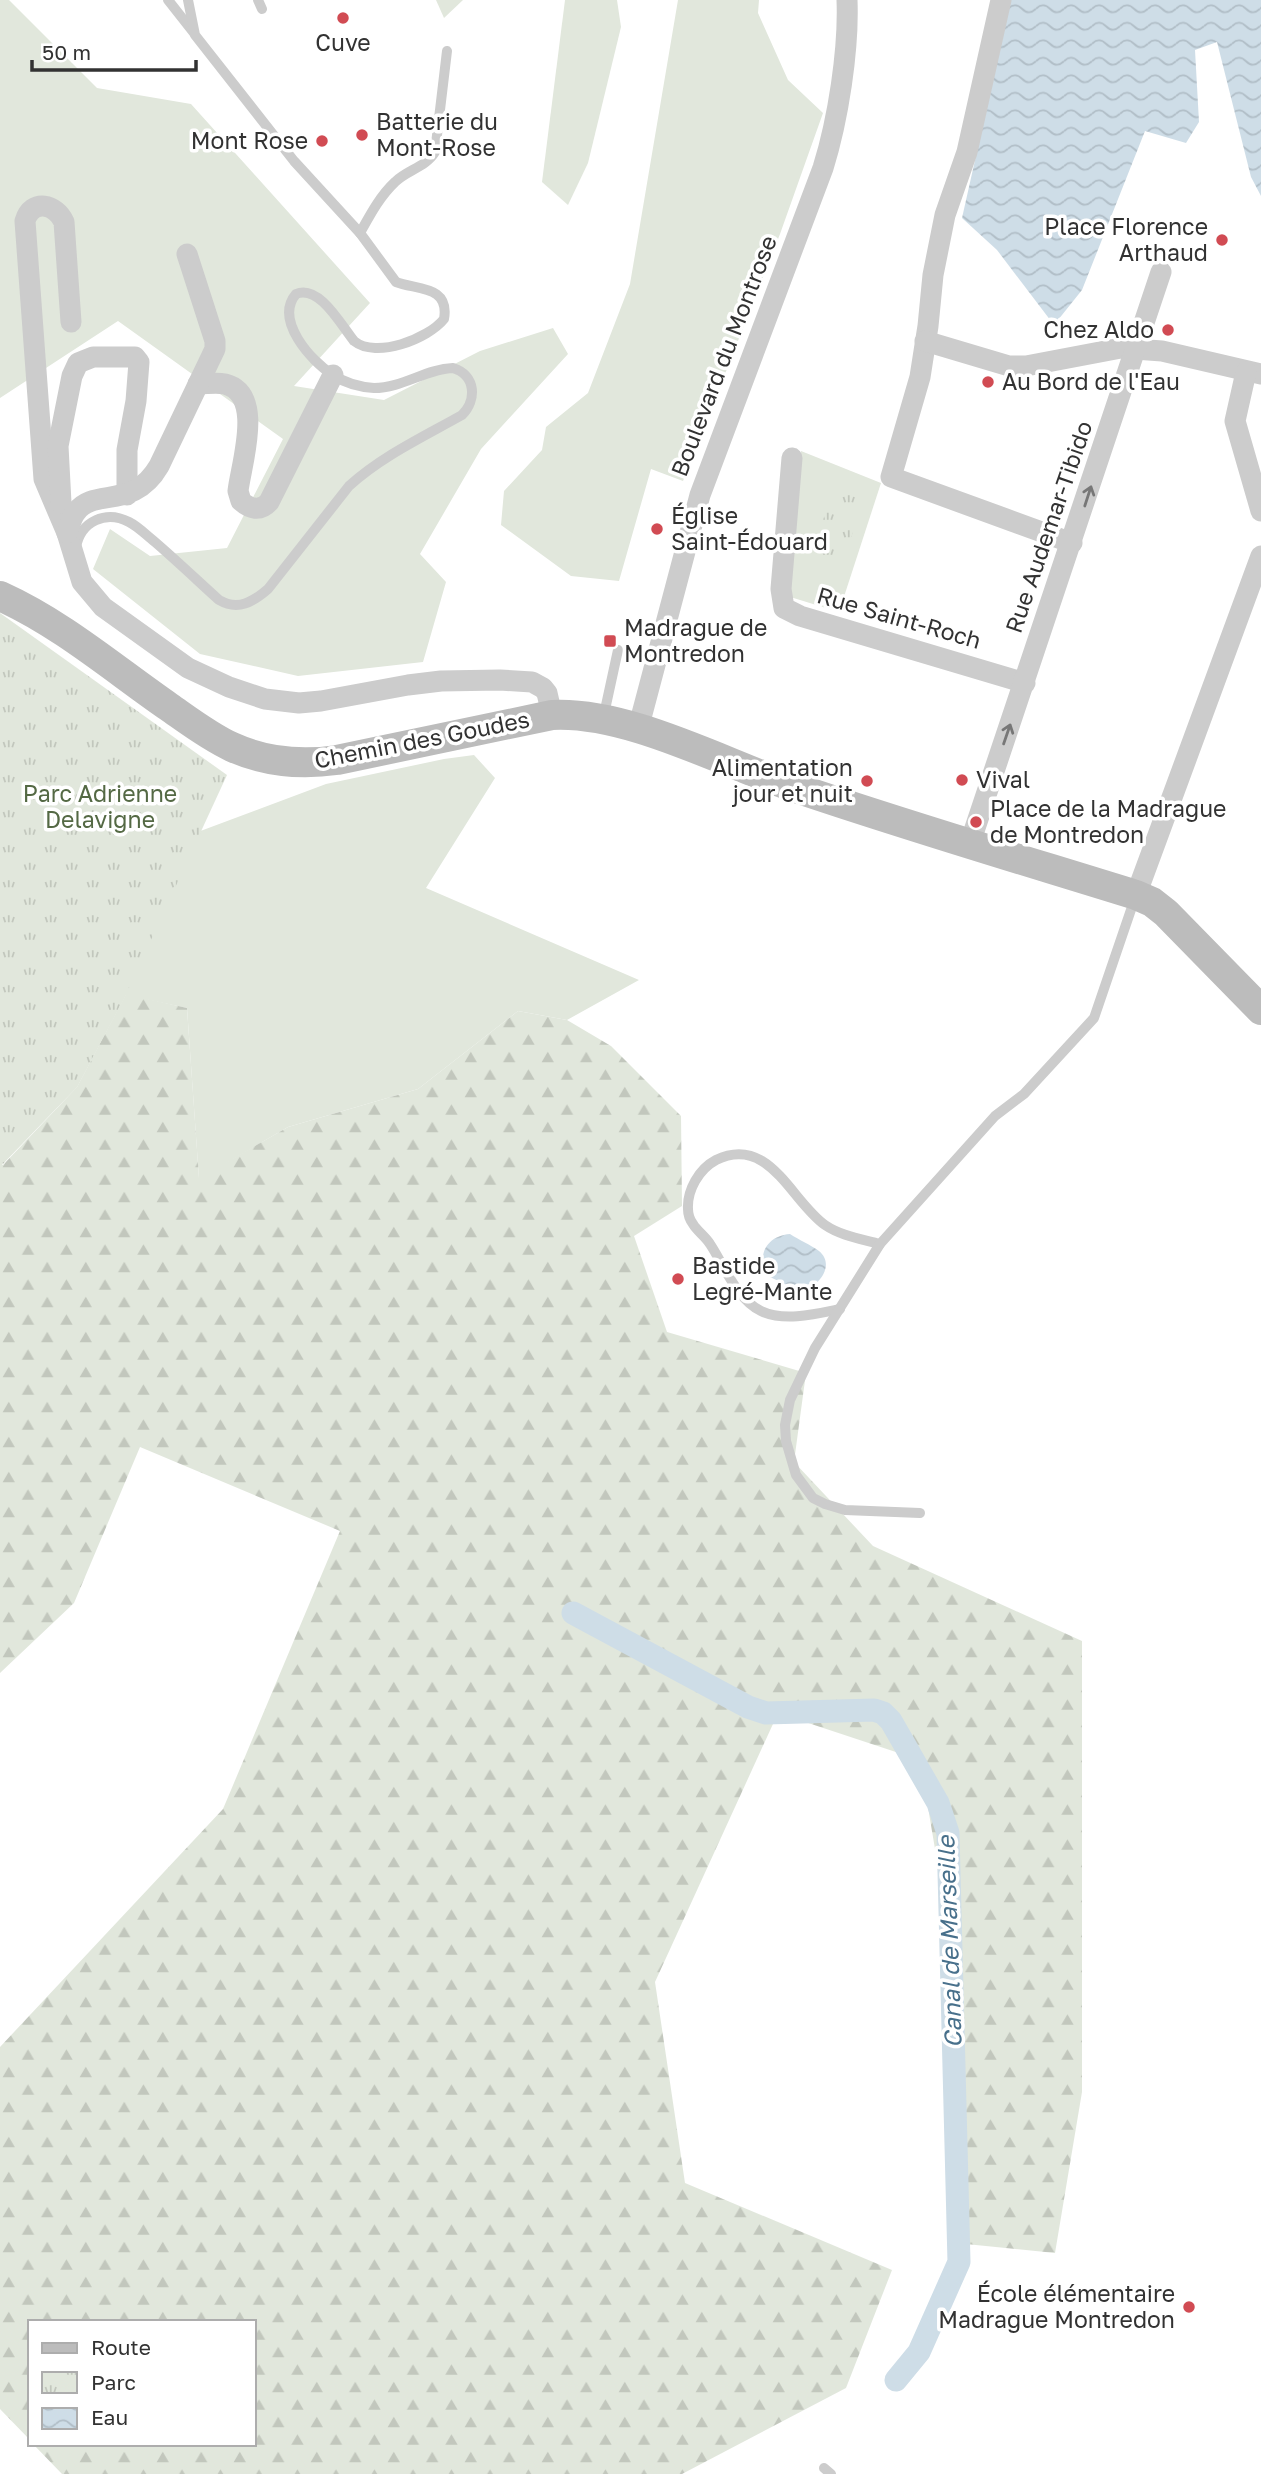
<svg xmlns="http://www.w3.org/2000/svg" width="1261" height="2474" font-family="'Golos Text',sans-serif">
  <style>
    .green { fill: #e1e7dc }
    .forest { fill: url(#forest-firs) }
    .park { fill: url(#park-tufts) }
    .water { fill: url(#water-waves) }
    .lines { fill: none; stroke-linecap: round; stroke-linejoin: round }
    .canal { stroke: #cedde7; stroke-width: 23 }
    .lane { stroke: #ccc; stroke-width: 10 }
    .street { stroke: #ccc; stroke-width: 21 }
    .secondary { stroke: #bcbcbc; stroke-width: 30 }
    .oneway { stroke: #777 }
    .poi-dot { fill: #d14b53; stroke: #fff; stroke-width: 2.5 }
    .labels { text-anchor: middle; stroke-width: 7; stroke-linejoin: round; paint-order: stroke }
    .poi-label { font-size: 23px; fill: #323232; stroke: #fff; text-anchor: start }
    .street-label { font-size: 23px; fill: #323232; stroke: #fff }
    .park-label { font-size: 23px; fill: #546944; stroke: #fff }
    .water-label { font-size: 24px; font-style: italic; fill: #48708b; stroke: #fff }
  </style>
  <defs>
    <pattern id="forest-firs" width="22" height="20" patternUnits="userSpaceOnUse" patternTransform="scale(1.75)"><rect width="22" height="20" fill="#e1e7dc"/><path d="M5 1l3.5 6h-7zM16 11l3.5 6h-7z" fill="#c2c7bd"/></pattern>
    <pattern id="park-tufts" width="24" height="20" patternUnits="userSpaceOnUse" patternTransform="scale(1.75)"><rect width="24" height="20" fill="#e1e7dc"/><path d="M3 7l-1-3M5 7V3M7 7l1-3M15 17l-1-3M17 17v-4M19 17l1-3" fill="none" stroke="#c2c7bd"/></pattern>
    <pattern id="water-waves" width="16" height="10" patternUnits="userSpaceOnUse" patternTransform="scale(1.75)"><rect width="16" height="10" fill="#cedde7"/><path d="M0 5q4-4 8 0t8 0" fill="none" stroke="#b1bec7"/></pattern>
  </defs>
  <rect width="100%" height="100%" fill="#fff"/>
  <g class="green">
    <path d="M 0,0 L 9,0 L 97,88 L 191,104 L 370,303 L 294,386 L 384,400 L 480,351 L 553,328 L 568,354 L 481,449 L 420,554 L 446,582 L 423,662 L 298,676 L 200,654 L 93,569 L 110,529 L 150,556 L 227,548 L 283,439 L 118,321 L 0,398 Z"/>
    <path d="M 436,0 L 463,0 L 444,18 Z"/>
    <path d="M 565,0 L 617,0 L 621,27 L 588,163 L 568,205 L 542,182 Z"/>
    <path d="M 678,0 L 759,0 L 758,13 L 788,80 L 823,113 L 780,234 L 683,481 L 651,469 L 619,581 L 571,576 L 501,525 L 504,491 L 542,450 L 546,427 L 588,393 L 630,284 Z"/>
    <path d="M 801,451 L 881,483 L 839,612 L 787,596 Z"/>
    <path d="M 474,755 L 495,778 L 426,888 L 639,980 L 567,1020 L 518,1011 L 418,1089 L 288,1127 L 199,1179 L 187,1008 L 126,995 L 77,1087 L 0,1165 L 0,797 L 88,873 L 326,784 L 444,759 Z"/>
  </g>
  <path class="forest" d="M 126,994 L 187,1008 L 199,1178 L 288,1127 L 418,1089 L 518,1011 L 567,1020 L 611,1046 L 681,1116 L 682,1206 L 634,1236 L 667,1332 L 806,1373 L 794,1462 L 873,1546 L 1082,1641 L 1082,2092 L 1055,2253 L 966,2244 L 961,2003 L 920,1760 L 778,1713 L 655,1982 L 685,2183 L 892,2270 L 846,2388 L 682,2474 L 62,2474 L 33,2444 L 254,2444 L 254,2322 L 30,2322 L 30,2440 L 0,2409 L 0,2047 L 223,1809 L 340,1531 L 140,1447 L 74,1603 L 0,1673 L 0,1165 L 3,1165 L 77,1087 Z"/>
  <g class="park">
    <path d="M 843,490 L 854,492 L 870,506 L 857,519 L 845,557 L 833,574 L 816,561 C 820,539 821,501 843,490 Z"/>
    <path d="M 0,613 L 227,775 L 126,994 L 77,1087 L 2,1165 L 0,1165 Z"/>
  </g>
  <g class="water">
    <path d="M 1011,0 L 1261,0 L 1261,196 L 1251,177 L 1217,42 L 1195,50 L 1199,122 L 1186,143 L 1145,131 L 1082,290 L 1054,325 L 997,250 L 962,218 Z"/>
    <path d="M 790,1234 C 799,1240 811,1245 819,1251 C 837,1266 816,1290 799,1291 L 768,1276 C 756,1256 766,1236 790,1234 Z"/>
  </g>
  <g class="lines">
    <path class="canal" d="M 573,1613 L 748,1707 L 766,1713 L 874,1710 L 883,1713 L 891,1721 L 938,1803 L 948,1833 L 959,2262 L 919,2352 L 896,2380"/>
    <g class="lane">
      <path d="M 168,0 L 194,33"/>
      <path d="M 188,0 L 195,35 L 294,161 L 360,233"/>
      <path d="M 258,0 L 262,9"/>
      <path d="M 76,547 C 81,521 106,510 129,522 C 139,527 147,536 155,542 C 177,561 198,581 219,600 C 238,611 253,602 268,589 L 349,486 C 382,456 423,437 462,415 C 477,400 476,375 453,368 C 426,369 402,388 374,388 C 360,387 345,383 333,375 C 311,361 274,320 296,294 C 319,284 341,325 354,341 C 376,359 428,339 444,319 C 450,285 416,290 396,282 L 360,233 C 370,215 380,196 395,182 C 407,170 426,167 435,152 L 447,51"/>
      <path d="M 603,719 L 618,650"/>
      <path d="M 840,1309 C 816,1314 784,1322 761,1311 C 737,1300 724,1265 710,1244 C 705,1236 697,1231 693,1224 C 690,1220 688,1214 688,1209 C 687,1190 699,1169 716,1160 C 769,1134 791,1201 825,1225 C 841,1236 862,1239 880,1244"/>
      <path d="M 920,1513 L 845,1510 L 825,1504 L 813,1498 L 796,1475 L 786,1441 L 785,1425 L 790,1400 L 815,1348 L 880,1244 L 995,1116 L 1024,1094 L 1094,1018 L 1135,898"/>
      <path d="M 824,2468 L 831,2474"/>
    </g>
    <g class="street">
      <path d="M 1001,0 L 967,152 L 945,215 L 933,275 L 928,326 L 920,377 L 891,477 L 1072,543"/>
      <path d="M 71,322 L 64,222 C 56,204 32,198 25,221 L 44,479 L 67,533 L 82,582 L 103,607 L 188,668 L 229,687 L 265,699 L 299,703 L 321,701 L 408,685 L 441,681 L 500,680 L 532,682 L 543,688 L 547,693 L 552,715"/>
      <path d="M 925,341 L 1009,366 L 1026,366 L 1121,348 L 1162,351 L 1261,374"/>
      <path d="M 1246,372 L 1235,421 L 1261,511"/>
      <path d="M 198,384 C 207,384 216,382 225,384 C 265,394 241,464 238,491 L 241,501 C 250,509 260,512 269,502 L 333,375"/>
      <path d="M 792,458 L 781,589 L 784,608 L 800,616 L 1025,683"/>
      <path d="M 61,503 L 58,446 L 72,376 L 78,363 L 93,357 L 135,357 L 139,362 L 136,401 L 127,450 L 127,495"/>
      <path d="M 67,533 C 70,526 71,518 76,512 C 94,487 133,511 159,466 L 215,349 L 215,341 L 187,254"/>
      <path d="M 638,729 L 700,495 L 823,168 C 838,120 849,50 847,0"/>
      <path d="M 970,843 L 1161,272"/>
      <path d="M 1136,895 L 1261,556"/>
    </g>
    <path class="secondary" d="M 0,596 C 62,624 114,669 169,707 C 189,721 210,737 232,747 C 265,762 302,765 337,760 L 552,715 C 628,711 723,763 796,788 C 908,826 1023,860 1136,895 L 1152,902 L 1166,913 L 1261,1010"/>
  </g>
  <defs><path id="oneway-shaft" d="M-6 0H5M1.5-3L5.5 0L1.5 3" fill="none" stroke-width="1.6" stroke-linecap="round" stroke-linejoin="round" transform="scale(1.75)"/></defs>
  <g class="oneway">
    <use href="#oneway-shaft" transform="translate(1088 496) rotate(-72)"/>
    <use href="#oneway-shaft" transform="translate(1007 734) rotate(-71)"/>
  </g>
  <g class="poi-dot">
    <circle cx="343" cy="18" r="7"/>
    <circle cx="362" cy="135" r="7"/>
    <circle cx="322" cy="141" r="7"/>
    <circle cx="1222" cy="240" r="7"/>
    <circle cx="1168" cy="330" r="7"/>
    <circle cx="988" cy="382" r="7"/>
    <circle cx="657" cy="529" r="7"/>
    <rect x="603" y="634" width="14" height="14" rx="3.5"/>
    <circle cx="962" cy="780" r="7"/>
    <circle cx="867" cy="781" r="7"/>
    <circle cx="976" cy="822" r="7"/>
    <circle cx="678" cy="1279" r="7"/>
    <circle cx="1189" cy="2307" r="7"/>
  </g>
  <g class="labels">
    <g class="poi-label">
      <text x="343" y="51" text-anchor="middle">Cuve</text>
      <text x="376" y="130">Batterie du<tspan x="376" dy="26">Mont-Rose</tspan></text>
      <text x="308" y="149" text-anchor="end">Mont Rose</text>
      <text x="1208" y="235" text-anchor="end">Place Florence<tspan x="1208" dy="26">Arthaud</tspan></text>
      <text x="1154" y="338" text-anchor="end">Chez Aldo</text>
      <text x="1002" y="390">Au Bord de l'Eau</text>
      <text x="671" y="524">Église<tspan x="671" dy="26">Saint-Édouard</tspan></text>
      <text x="624" y="636">Madrague de<tspan x="624" dy="26">Montredon</tspan></text>
      <text x="853" y="776" text-anchor="end">Alimentation<tspan x="853" dy="26">jour et nuit</tspan></text>
      <text x="976" y="788">Vival</text>
      <text x="990" y="817">Place de la Madrague<tspan x="990" dy="26">de Montredon</tspan></text>
      <text x="692" y="1274">Bastide<tspan x="692" dy="26">Legré-Mante</tspan></text>
      <text x="1175" y="2302" text-anchor="end">École élémentaire<tspan x="1175" dy="26">Madrague Montredon</tspan></text>
    </g>
    <g class="street-label">
      <text transform="translate(724 356) rotate(-69)" y="8">Boulevard du Montrose</text>
      <text transform="translate(1049 527) rotate(-71)" y="8">Rue Audemar-Tibido</text>
      <text transform="translate(899 618) rotate(16)" y="8">Rue Saint-Roch</text>
      <text transform="translate(422 740) rotate(-11)" y="8">Chemin des Goudes</text>
    </g>
    <g class="park-label">
      <text x="100" y="802">Parc Adrienne<tspan x="100" dy="26">Delavigne</tspan></text>
    </g>
    <g class="water-label">
      <text transform="translate(950 1942) rotate(-92)" y="8">Canal de Marseille</text>
    </g>
  </g>
  <rect x="28" y="2320" width="228" height="126" fill="#ffffff" stroke="#adadad" stroke-width="2"/>
  <rect x="42" y="2343" width="35" height="10" fill="#bcbcbc" stroke="#adadad" stroke-width="2"/>
  <text x="91" y="2355" font-size="21" fill="#323232">Route</text>
  <rect x="42" y="2372" width="35" height="21" fill="url(#park-tufts)" stroke="#adadad" stroke-width="2"/>
  <text x="91" y="2390" font-size="21" fill="#323232">Parc</text>
  <rect x="42" y="2408" width="35" height="21" fill="url(#water-waves)" stroke="#adadad" stroke-width="2"/>
  <text x="91" y="2425" font-size="21" fill="#323232">Eau</text>
  <path d="M32 60v10h164v-10" fill="none" stroke="#323232" stroke-width="3.5"/>
  <text x="42" y="60" font-size="21" fill="#323232" stroke="#ffffff" stroke-width="5" paint-order="stroke">50 m</text>
</svg>
